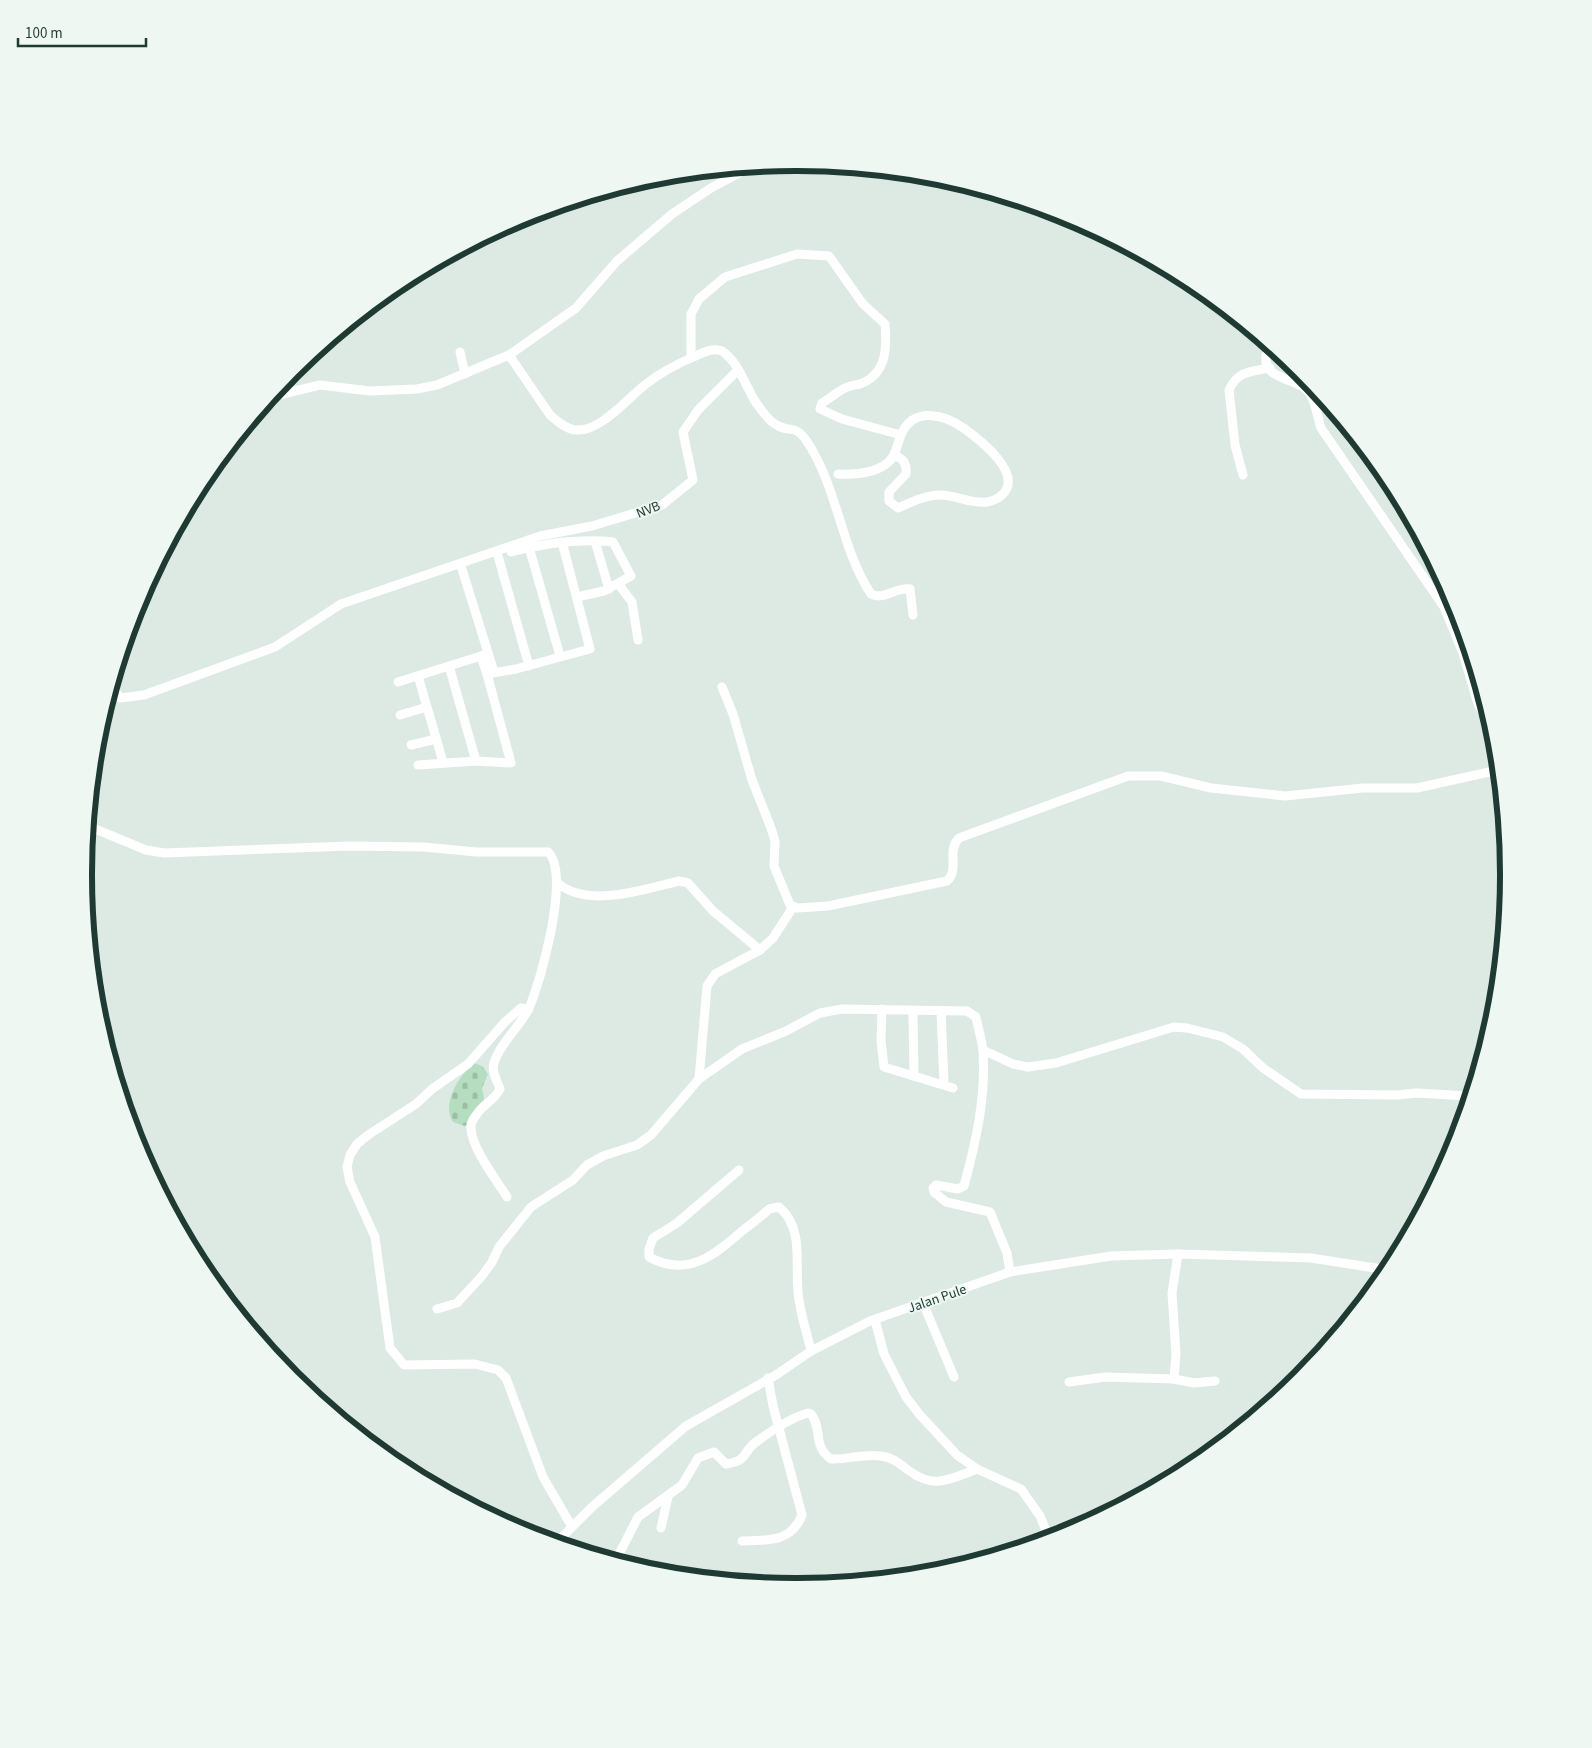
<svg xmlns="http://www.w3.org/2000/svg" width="1592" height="1748" font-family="'Source Sans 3',sans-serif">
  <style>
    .cemetery { fill: url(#cemetery-stones) }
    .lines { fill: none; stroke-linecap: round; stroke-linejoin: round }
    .minor { stroke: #fff; stroke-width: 9 }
    .labels { text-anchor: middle; stroke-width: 4; stroke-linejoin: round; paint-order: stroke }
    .street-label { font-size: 14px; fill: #1e3a33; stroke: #eef7f2 }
    .rim { fill: none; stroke: #1e3a33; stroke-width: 6 }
  </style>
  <defs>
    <pattern id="cemetery-stones" width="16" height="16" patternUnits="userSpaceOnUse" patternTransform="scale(1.25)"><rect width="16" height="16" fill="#b5ddbf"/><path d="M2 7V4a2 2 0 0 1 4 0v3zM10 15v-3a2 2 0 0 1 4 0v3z" fill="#9bbea5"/></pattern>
  </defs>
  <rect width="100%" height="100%" fill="#ddeae4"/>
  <path class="cemetery" d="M 474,1063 L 482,1066 L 488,1074 L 482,1088 L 484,1098 L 482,1111 L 465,1126 L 453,1122 C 441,1103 459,1076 474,1063 Z"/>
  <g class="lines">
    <g class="minor">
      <path d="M 460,352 L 465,374"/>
      <path d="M 1280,354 L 1269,353 L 1266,355 C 1262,380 1297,378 1308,391 C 1316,401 1317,416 1321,428 L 1444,607 L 1463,653 L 1478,704 L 1483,713 L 1489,717"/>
      <path d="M 509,355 L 550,415 C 557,421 567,430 577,430 C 600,432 629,397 646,384 C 660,373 677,364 693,357 C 703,353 712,347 722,351 C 741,364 746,390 759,407 C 764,413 768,420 775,424 C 789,434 794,423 806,440 C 838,487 840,547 871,594 C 884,601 897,586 910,589 L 913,615"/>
      <path d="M 691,358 L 691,314 L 699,299 L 725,277 L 797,254 L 829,256 L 863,304 L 885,324 C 887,348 887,374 860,384 C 855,385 849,386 845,388 C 837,392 829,399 822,403 L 820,409 L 842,419 L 901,435 C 913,406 944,414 965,429 C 980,440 1023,473 1003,494 C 999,498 993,501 987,502 C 970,504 954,494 938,495 C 923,496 912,502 898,508 L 889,501 L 889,492 L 906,474 C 907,464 904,459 894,455 L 901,435"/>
      <path d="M 270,397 L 320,385 L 370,391 L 417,389 L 437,385 L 509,355 L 576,308 L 617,261 L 672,214 L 711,188 L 752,166"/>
      <path d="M 838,474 C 856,475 884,473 894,455"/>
      <path d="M 1243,475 L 1235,445 L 1229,390 C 1237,371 1252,371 1270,368"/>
      <path d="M 595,541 L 609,589"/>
      <path d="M 529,547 L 560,656"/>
      <path d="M 511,552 C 545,543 578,538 613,542 L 631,576 L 604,591 L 577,597"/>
      <path d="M 498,556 L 529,666"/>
      <path d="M 462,569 L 494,672"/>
      <path d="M 619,585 L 632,602 L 638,640"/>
      <path d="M 488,653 L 481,656 L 487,674 L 516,669 L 590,649 L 562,542"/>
      <path d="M 418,676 L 443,762"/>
      <path d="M 398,682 L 449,666"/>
      <path d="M 112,686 L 120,698 L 144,695 L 275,647 L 341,604 L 540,536 L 592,526 L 662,505 L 693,480 L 683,432 L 698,410 L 738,370"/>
      <path d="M 722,687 L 733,714 L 752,780 L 771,828 L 775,841 L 774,866 L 790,905 L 797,908 L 828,906 L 947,881 C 960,870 946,851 959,838 L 1128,776 L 1161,776 L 1211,788 L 1285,796 L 1363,788 L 1417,788 L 1498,770"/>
      <path d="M 400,715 L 427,707"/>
      <path d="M 411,745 L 436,739"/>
      <path d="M 476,761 L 449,666 L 481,656"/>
      <path d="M 418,765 L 476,761 L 511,763 L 487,674"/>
      <path d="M 88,826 L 146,850 L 164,853 L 349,846 L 424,847 L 476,852 L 548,852 C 571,873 541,981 529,1008 C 520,1027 500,1043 494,1063 C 491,1072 497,1080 500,1089 C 495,1100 483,1104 477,1114 C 474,1118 470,1123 471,1128 C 471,1147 497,1181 507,1197"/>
      <path d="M 558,883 C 587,909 645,889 679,881 L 688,883 L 713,911 L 760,950 L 773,938 L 793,907"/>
      <path d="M 529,1009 L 521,1008 L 505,1022 L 468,1064 L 432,1089 L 416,1104 L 368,1135 L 357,1144 L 350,1155 L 347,1167 L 350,1182 L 375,1237 L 390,1348 L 404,1365 L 475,1364 L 498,1370 L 506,1378 L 543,1477 L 572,1527"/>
      <path d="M 882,1009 L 881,1041 L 884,1067 L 953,1088"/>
      <path d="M 913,1011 L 914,1076"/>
      <path d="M 941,1011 L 944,1083"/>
      <path d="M 983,1050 L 1013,1064 L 1028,1067 L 1056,1063 L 1174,1027 L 1187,1028 L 1223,1037 L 1243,1049 L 1263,1068 L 1301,1094 L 1397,1095 L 1416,1093 L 1469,1096"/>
      <path d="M 699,1079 L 707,986 L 715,974 L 760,950"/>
      <path d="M 739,1170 L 677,1223 L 653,1238 L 649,1249 L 649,1257 C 687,1278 715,1255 742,1231 C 751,1224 761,1217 769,1209 L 779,1207 C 804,1228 795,1262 798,1291 C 799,1311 807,1332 811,1351"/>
      <path d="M 923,1303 L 954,1377"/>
      <path d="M 437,1309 L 457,1303 L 482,1276 L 492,1262 L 499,1247 L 531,1207 L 573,1180 L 587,1165 L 603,1156 L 637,1145 L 651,1135 L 699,1079 L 742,1049 L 786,1031 L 820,1013 L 842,1009 L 967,1011 L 976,1017 C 978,1028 982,1040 983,1052 C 986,1097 976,1142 964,1186 L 958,1189 L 936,1185 L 933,1188 L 934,1192 L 946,1202 L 990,1212 L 1007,1253 L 1010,1272"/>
      <path d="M 875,1320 L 884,1354 L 906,1397 L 920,1415 L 957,1455 L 977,1469 L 1021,1489 L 1040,1516 L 1049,1538"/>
      <path d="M 1174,1379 L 1194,1383 L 1215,1381"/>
      <path d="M 1069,1382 L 1105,1377 L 1174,1379 L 1176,1354 L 1172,1293 L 1178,1254"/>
      <path d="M 399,1460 L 403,1468"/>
      <path d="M 411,1472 L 417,1469 L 440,1487"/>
      <path d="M 661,1528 L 668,1497"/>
      <path d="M 742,1541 C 767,1540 791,1543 802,1515 L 773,1406 L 768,1378"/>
      <path d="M 557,1542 L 592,1507 L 686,1426 L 776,1375 L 811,1351 L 870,1321 L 1010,1272 L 1111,1256 L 1178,1254 L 1311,1258 L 1388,1270"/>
      <path d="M 616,1560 L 638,1517 L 682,1485 L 698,1458 L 714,1452 L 726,1464 C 749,1461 742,1452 756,1442 C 771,1431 790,1418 808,1413 L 811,1414 C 823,1429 812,1446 831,1459 C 848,1460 864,1453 881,1456 C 892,1457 900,1464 908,1470 C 934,1490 950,1479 977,1469"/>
    </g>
  </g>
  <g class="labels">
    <g class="street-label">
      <text transform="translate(648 509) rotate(-22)" y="5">NVB</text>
      <text transform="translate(937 1298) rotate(-19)" y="5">Jalan Pule</text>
    </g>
  </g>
  <path d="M0 0H1592V1748H0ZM795 171H797A703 703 0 0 1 1500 874V875A703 703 0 0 1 797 1578H795A703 703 0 0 1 92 875V874A703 703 0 0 1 795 171Z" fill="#eef7f2" fill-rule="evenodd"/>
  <path class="rim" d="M795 171H797A703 703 0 0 1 1500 874V875A703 703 0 0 1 797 1578H795A703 703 0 0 1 92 875V874A703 703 0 0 1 795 171Z"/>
  <path d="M18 38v8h128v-8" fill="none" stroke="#1e3a33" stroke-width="2.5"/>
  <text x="25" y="38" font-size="15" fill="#1e3a33" stroke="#eef7f2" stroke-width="4" paint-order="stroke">100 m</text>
</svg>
